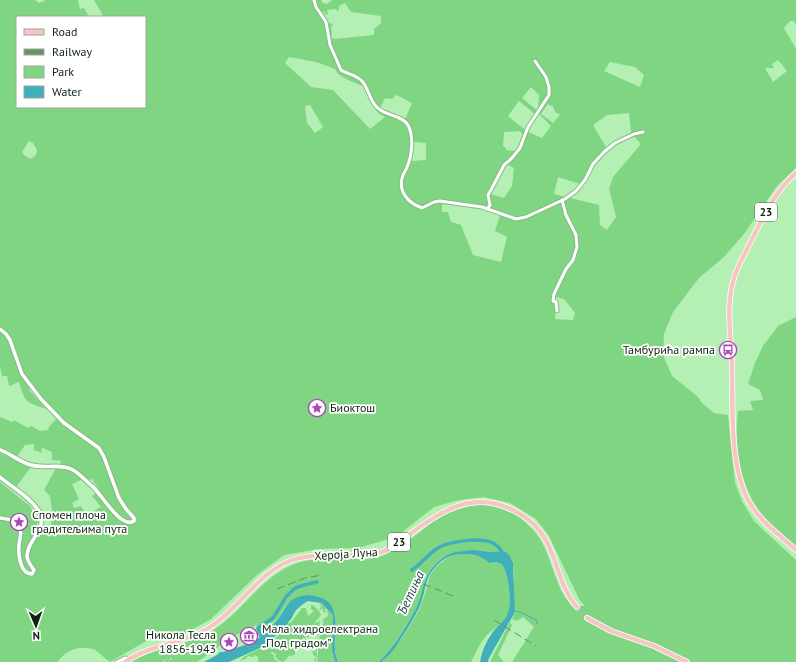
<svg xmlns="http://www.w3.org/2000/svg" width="796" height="662" font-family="'PT Sans',sans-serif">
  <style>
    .green { fill: #80d582; fill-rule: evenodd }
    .water { fill: #41afba }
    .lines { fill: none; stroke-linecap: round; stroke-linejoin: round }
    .stream { stroke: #41afba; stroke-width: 1 }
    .canal { stroke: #41afba; stroke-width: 3.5 }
    .primary-tunnel { stroke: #92c793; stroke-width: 4.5; stroke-dasharray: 4.5 2; stroke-linecap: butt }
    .minor-casing { stroke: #82bc82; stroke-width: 5 }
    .tertiary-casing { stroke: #82bc82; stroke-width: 5.5 }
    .primary-casing { stroke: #fff; stroke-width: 6 }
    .minor { stroke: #fff; stroke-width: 3 }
    .tertiary { stroke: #fff; stroke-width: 3.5 }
    .primary { stroke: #f8c6c2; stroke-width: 4.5 }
    .rail { stroke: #679267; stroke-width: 1; stroke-dasharray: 8 4; stroke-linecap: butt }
    .labels { text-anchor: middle; stroke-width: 3.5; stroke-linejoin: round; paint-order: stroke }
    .shield { fill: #fff; stroke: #556556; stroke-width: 1 }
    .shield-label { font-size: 11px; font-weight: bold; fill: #0c230d }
    .poi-label { font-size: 12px; fill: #0c230d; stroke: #fff; text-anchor: start }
    .street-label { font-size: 12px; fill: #0c230d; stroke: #fff }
    .water-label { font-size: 13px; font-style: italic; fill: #254549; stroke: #fff }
  </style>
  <rect width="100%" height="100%" fill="#b4f0b4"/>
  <g class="green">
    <path d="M 0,0 L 35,0 L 39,3 L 46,0 L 78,0 L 80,9 L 84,8 L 89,17 L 17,17 L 17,107 L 145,107 L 145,17 L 104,17 L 94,0 L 321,0 L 323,3 L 327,4 L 332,0 L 796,0 L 796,25 L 794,21 L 790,21 L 784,28 L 796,49 L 796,168 L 777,186 L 744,234 L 724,257 L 699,278 L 673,312 L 664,334 L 663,355 L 672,376 L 697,396 L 703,404 L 714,413 L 728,415 L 735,483 L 742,501 L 754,521 L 796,560 L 796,662 L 512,662 L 534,627 L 523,617 L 517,621 L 512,619 L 516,611 C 509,599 519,569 510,557 C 509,554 505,552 503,551 C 499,551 494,552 490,552 C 479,552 468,550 457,552 C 441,555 429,568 424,582 C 422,590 421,598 417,606 C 407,626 394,645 379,662 L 338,662 L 335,650 L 335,614 L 330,605 L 319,597 L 308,595 L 301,596 L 289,602 L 285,607 L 278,618 L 261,633 L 258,629 L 273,619 L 281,607 L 295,589 L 308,585 L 317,584 L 317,581 L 304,583 L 294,587 L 285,596 L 271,619 L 257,627 L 256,625 L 251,629 L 225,639 L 226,642 L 221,644 L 216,649 L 212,649 L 212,652 L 197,662 L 167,662 L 171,659 L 173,660 L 170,657 L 162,662 L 131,662 C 157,646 189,646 215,629 C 244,610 263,575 297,563 C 308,560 322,558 333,558 C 351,558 370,562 387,554 C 403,547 417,534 431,523 C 445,513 467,504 485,505 C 495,506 507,511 516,515 C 520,517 523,520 526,523 C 549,542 550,569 563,594 C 565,598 569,602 572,606 L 585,606 L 579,599 L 549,536 L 536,519 L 510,503 L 484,497 L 459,500 L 434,507 L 396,537 L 358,548 L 319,549 L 284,555 L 257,575 L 211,619 L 182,635 L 148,640 L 110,662 C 105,659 100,653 95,650 C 82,644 64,650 58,662 L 0,662 L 0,482 L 30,506 L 38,522 L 33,534 L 40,535 L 51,533 L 52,511 L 50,496 L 44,490 L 56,468 L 72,468 L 60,465 L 61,461 L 52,460 L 52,452 L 43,448 L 41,449 L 42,453 L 34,450 L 34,444 L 25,445 L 16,458 L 0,451 L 0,417 L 12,422 L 14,420 L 28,428 L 31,426 L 40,431 L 48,430 L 49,427 L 56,419 L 95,447 L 68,424 L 30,387 L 29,390 L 46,409 C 26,402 25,403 19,382 L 9,386 L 7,376 L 2,376 L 0,366 ZM 345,3 L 351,12 L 381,16 L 381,23 L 374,29 L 374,35 L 334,39 L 331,37 L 332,33 L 331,28 L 333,24 L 325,22 L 320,15 L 323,11 L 326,15 L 328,14 L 327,10 L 336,9 L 337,11 L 339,10 L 339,6 ZM 289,57 L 316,62 L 335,69 L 338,74 L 348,80 L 365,87 C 370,99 373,112 385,117 L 370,129 L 333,90 L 311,87 L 285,63 ZM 778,60 L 787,71 L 773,82 L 765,68 L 774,68 L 772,64 ZM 610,62 L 635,67 L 644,75 L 640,87 L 604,71 ZM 531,87 L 539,95 L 538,111 L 522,98 ZM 396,95 L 412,103 L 405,119 L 393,115 L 380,108 L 385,98 L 392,99 ZM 519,101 L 535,114 L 538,113 L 551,126 L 542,138 L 524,130 L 524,129 L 508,116 ZM 548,104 L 551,106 L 552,105 L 556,113 L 558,113 L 560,115 L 553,123 L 541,114 ZM 310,105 L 323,127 L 315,133 L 307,123 L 305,106 ZM 629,113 L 631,133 L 641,144 L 613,177 L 609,189 L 616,217 L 607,230 L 600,225 L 599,205 L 554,194 L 558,177 L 583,185 L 606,147 L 593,125 L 607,115 ZM 520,131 L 523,135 L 519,147 L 515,151 L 506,150 L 506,148 L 503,146 L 504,132 ZM 29,141 L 33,143 L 37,150 L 36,155 L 31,159 L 25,156 L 22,152 ZM 413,142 L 426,143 L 426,160 L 411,161 ZM 508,165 L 514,168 L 512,186 L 504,198 L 491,194 L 505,166 ZM 442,204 L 481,208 L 500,215 L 495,231 L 507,237 L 501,262 L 473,255 L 461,225 L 451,222 L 448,212 L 442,212 ZM 556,297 L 564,299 L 575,313 L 573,320 L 555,319 ZM 85,478 L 89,480 L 92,479 L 108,503 L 105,505 L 97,493 L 92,496 L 101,507 L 86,515 L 81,506 L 74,508 L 72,503 L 79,499 L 72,484 Z"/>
    <path d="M 796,317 L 796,546 C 785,536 773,527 764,517 C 740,490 734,446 738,411 L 753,410 L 750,401 L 763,400 L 760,390 L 748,384 L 755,363 L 763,346 L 778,326 Z"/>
    <path d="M 0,453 L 31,467 L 16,487 L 0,477 Z"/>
    <path d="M 456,554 C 468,554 480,553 489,563 L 496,562 L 502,564 C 508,575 513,604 507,615 C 502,623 493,629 487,635 C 480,642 476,653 471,662 L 382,662 C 396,647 409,629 419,610 C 432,583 422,569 456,554 Z"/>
    <path d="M 320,603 L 333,615 L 332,650 L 335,662 L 317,662 L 320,632 L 324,621 L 322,620 L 328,616 L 327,609 L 325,609 L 326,612 L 324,613 L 322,608 L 321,610 L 319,609 L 322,606 L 319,605 Z"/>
    <path d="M 311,605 L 313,605 L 319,611 L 321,615 L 312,626 L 300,633 L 303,633 L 304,631 L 312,628 L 313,624 L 320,621 L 319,625 L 321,628 C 316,639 318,650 316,662 L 315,660 L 314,662 L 314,659 L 315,659 L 316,657 L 314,656 L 314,655 L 312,653 L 313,652 L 312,648 L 313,648 L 316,653 L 316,645 L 320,628 L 318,625 L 313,625 L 316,630 L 316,632 L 314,632 L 315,630 L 313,628 L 312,635 L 307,637 L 305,637 L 308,643 L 306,642 L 304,637 L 310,634 C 302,637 294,646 295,655 L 289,656 L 283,662 L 278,660 L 275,656 L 277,653 L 274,654 L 273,652 L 270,653 L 274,655 L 274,659 L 279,662 L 258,662 L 258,657 L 255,655 L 253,657 L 248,656 L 246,659 L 240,661 C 245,654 254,652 262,648 C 271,643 279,635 286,627 L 280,632 L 288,622 L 289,624 L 293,620 L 302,608 L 306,608 L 308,616 L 314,611 L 311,609 Z"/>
    <path d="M 510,622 L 512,625 L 498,655 L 504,662 L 490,662 Z"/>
  </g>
  <g class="water">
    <path d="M 473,550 L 490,552 L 503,551 L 506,552 L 510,556 L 513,563 L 515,612 L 489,658 L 488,662 L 480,662 C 482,649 489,636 497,627 C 501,623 505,619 507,615 C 513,603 508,574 502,564 L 496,562 L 489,563 C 482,556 474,554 464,554 C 447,553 433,565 427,581 C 424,590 423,601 418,610 C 412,622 404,634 396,646 C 393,652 386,657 382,662 L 379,662 C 395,645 408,625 418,604 C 421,597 422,590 424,583 C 429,569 440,556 455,552 C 461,551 467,551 473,550 Z"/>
    <path d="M 308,595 C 345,598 333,626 335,650 C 335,654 337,658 338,662 L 335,662 L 332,650 L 333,615 L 321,603 L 308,601 L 303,604 L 296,610 L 291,619 L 280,632 L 262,647 L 229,662 L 204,662 L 217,655 L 220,652 L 223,652 C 234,648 249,645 258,639 L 258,638 L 261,637 L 262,632 C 267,628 273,625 277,620 C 288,607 286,597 308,595 Z"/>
  </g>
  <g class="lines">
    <path class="stream" d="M 514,611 C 521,611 531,617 537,621 L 537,624"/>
    <g class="canal">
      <path d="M 412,570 C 421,564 427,556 435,550 C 446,541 480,537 493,543 C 497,545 501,550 503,554"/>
      <path d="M 258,628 L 273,618 L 286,597 L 295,588 L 304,585 L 317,582"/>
      <path d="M 258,629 L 263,640"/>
    </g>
    <path class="primary-tunnel" d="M 577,607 L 587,618"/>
    <defs>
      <g id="minor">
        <path d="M 314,0 L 316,7 L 326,22 L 330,45 L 341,70 C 347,74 357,75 362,81 C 370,90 369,102 379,109 C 388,116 403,116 408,125 C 414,136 412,156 407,167 C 406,170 404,173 403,175 C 397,191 408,203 422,208 L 434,202 L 440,201 L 482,207 L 516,219 L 526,217 L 565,199 L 576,191 L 585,180 L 593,164 L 604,152 L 615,143 L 634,134 L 643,132"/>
        <path d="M 487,209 L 490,205 L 488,195 L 492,188 L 504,165 L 511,159 L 520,148 L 528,127 L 549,95 L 549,87 L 546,77 L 535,61"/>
        <path d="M 557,311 L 556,302 L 553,301 L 554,294 L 566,269 L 573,260 L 577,247 L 576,235 L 566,215 L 562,200"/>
        <path d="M 117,662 L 125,658 L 130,659"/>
      </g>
      <g id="tertiary">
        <path d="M 0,329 L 6,334 L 10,340 L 22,374 L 41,399 L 64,423 L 99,448 L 104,457 L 119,498 L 126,509 L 134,518 L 134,521 C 121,530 101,493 92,486 C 86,481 80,474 73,470 C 62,463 44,469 31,465 C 20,462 11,454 0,450"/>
        <path d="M 0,477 C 13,488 30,497 39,511 C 49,528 26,541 27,557 C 28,562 31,566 34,570 L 32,574 C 20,574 18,554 19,545 C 19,540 23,532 19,527 C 16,520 7,519 0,518"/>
      </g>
      <g id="primary">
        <path d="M 796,173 C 774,192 763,218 750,243 C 744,256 736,268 733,282 C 726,307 731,337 732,363 C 733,404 729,461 747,498 C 758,520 778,534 796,550"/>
        <path d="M 587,618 L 611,631 L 654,646 L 687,662"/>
        <path d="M 125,662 C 152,643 186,644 213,625 C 241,606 259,572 292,560 C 311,554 332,555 352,555 C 362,555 372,555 382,552 C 395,547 406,537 417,529 C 450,505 481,490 520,514 C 560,537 551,577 577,607"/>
      </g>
    </defs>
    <use href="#minor" class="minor-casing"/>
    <use href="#tertiary" class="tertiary-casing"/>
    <use href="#primary" class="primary-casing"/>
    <use href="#minor" class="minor"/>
    <use href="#tertiary" class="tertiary"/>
    <use href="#primary" class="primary"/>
    <g class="rail">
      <path d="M 412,580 L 434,588 L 455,597"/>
      <path d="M 277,589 L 305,578 L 322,575"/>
      <path d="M 494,620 L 536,646"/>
      <path d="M 165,662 L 170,658"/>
    </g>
  </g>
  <defs>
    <symbol id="bus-ring" viewBox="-11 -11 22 22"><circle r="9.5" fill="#fff" stroke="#a949b1" stroke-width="1.5"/><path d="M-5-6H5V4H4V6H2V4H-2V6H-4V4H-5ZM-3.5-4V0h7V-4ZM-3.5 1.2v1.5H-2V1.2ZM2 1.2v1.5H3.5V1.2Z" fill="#a949b1"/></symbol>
    <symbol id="sight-ring" viewBox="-11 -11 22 22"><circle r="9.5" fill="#fff" stroke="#a949b1" stroke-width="1.5"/><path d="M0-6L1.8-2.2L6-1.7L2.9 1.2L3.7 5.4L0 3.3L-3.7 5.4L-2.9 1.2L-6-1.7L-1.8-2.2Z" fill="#a949b1"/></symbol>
    <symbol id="museum-ring" viewBox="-11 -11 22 22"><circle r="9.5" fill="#fff" stroke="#a949b1" stroke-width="1.5"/><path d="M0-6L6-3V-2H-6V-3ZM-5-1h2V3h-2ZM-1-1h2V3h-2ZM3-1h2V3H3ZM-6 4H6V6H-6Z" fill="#a949b1"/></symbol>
  </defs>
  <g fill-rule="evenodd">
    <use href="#bus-ring" x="718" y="340" width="20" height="20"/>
    <use href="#sight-ring" x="307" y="398" width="20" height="20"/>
    <use href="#sight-ring" x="9" y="512" width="20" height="20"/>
    <use href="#museum-ring" x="239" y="626" width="20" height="20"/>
    <use href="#sight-ring" x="219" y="632" width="20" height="20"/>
  </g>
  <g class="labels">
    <g class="shield">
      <rect x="755" y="203" width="22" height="18" rx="3"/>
      <rect x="388" y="533" width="22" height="18" rx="3"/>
    </g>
    <g class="shield-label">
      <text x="766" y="216">23</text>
      <text x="399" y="546">23</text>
    </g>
    <g class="poi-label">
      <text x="715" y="354" text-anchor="end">Тамбурића рампа</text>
      <text x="330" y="412">Биоктош</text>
      <text x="32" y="519">Спомен плоча<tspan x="32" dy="14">градитељима пута</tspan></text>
      <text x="262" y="633">Мала хидроелектрана<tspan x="262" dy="14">„Под градом”</tspan></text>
      <text x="216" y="639" text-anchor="end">Никола Тесла<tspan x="216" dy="14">1856-1943</tspan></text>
    </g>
    <g class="street-label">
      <text transform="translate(346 554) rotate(-4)" y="4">Хероја Луна</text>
    </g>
    <g class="water-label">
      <text transform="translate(410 593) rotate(-65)" y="5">Ђетиња</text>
    </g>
  </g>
  <rect x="16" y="16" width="130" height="92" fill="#ffffff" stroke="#9ea79e"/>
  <rect x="24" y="29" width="20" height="6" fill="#f8c6c2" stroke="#9ea79e"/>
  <text x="52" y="36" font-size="12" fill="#0c230d">Road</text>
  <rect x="24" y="49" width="20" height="6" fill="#679267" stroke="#9ea79e"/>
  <text x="52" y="56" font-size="12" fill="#0c230d">Railway</text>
  <rect x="24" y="66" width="20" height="12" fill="#80d582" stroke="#9ea79e"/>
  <text x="52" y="76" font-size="12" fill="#0c230d">Park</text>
  <rect x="24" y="86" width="20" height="12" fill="#41afba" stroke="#9ea79e"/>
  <text x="52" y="96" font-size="12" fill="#0c230d">Water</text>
  <g transform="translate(36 626) rotate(178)" stroke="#ffffff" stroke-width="3" paint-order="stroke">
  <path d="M0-3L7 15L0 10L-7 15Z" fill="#0c230d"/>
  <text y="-6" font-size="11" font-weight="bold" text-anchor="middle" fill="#0c230d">N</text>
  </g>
</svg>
